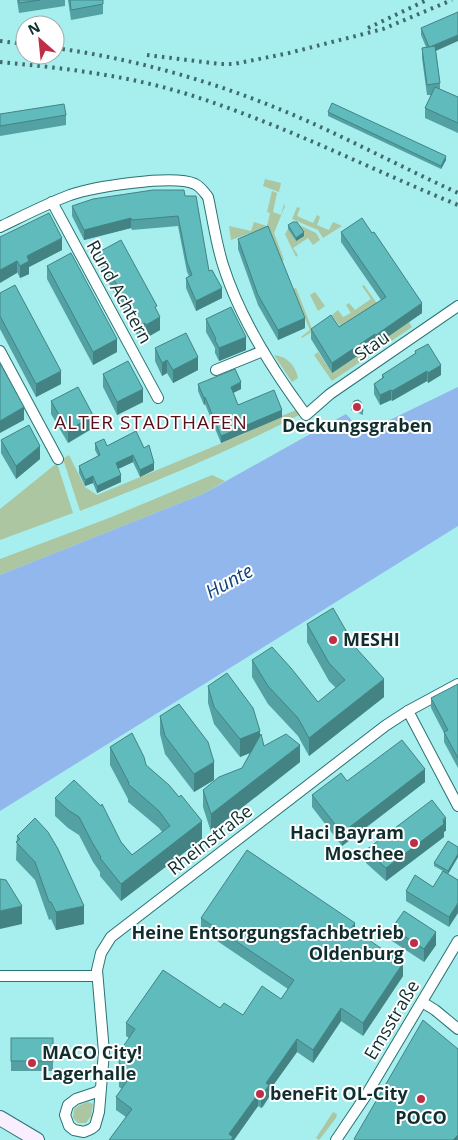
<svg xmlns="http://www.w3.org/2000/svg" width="458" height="1140" font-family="'Open Sans',sans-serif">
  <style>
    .green { fill: #acc6a1 }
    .water { fill: #91b7ec }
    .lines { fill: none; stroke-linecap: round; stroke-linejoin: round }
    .street-casing { stroke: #2a7273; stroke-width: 12 }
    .secondary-casing { stroke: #2a7273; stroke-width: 16 }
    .street { stroke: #fff; stroke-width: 10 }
    .secondary { stroke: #f9eefe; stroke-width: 14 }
    .rail { stroke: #406a6b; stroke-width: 4; stroke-dasharray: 2.5 5; stroke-linecap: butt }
    .wall { fill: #53a1a2 }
    .shaded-wall { fill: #438384 }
    .building { fill: #60bbbc; stroke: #438384 }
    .poi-dot { fill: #bf2e47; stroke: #fff; stroke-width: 2 }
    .labels { text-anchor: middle; stroke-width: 4; stroke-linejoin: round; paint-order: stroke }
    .street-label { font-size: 18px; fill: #112e2f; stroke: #fff }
    .poi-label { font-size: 18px; font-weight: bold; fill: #112e2f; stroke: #fff; text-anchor: start }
    .neighbourhood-label { font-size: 19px; letter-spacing: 1px; fill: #55101b; stroke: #fff }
    .water-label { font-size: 19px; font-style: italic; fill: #0f417f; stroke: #fff }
  </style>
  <rect width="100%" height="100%" fill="#a7eeee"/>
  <g class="green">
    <path d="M 265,179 L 281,183 L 279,192 L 263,186 Z"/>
    <path d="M 272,191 L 277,193 L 273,212 L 281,215 L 284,204 L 285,206 L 274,233 L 284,260 L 278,263 L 259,230 L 231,240 L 229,226 L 251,231 L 254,222 L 267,226 L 270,213 L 267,212 Z"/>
    <path d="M 297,207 L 300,208 L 297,216 L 313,223 L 317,215 L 320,217 L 317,225 L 329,230 L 333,222 L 342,226 L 323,238 L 318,230 L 292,219 Z"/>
    <path d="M 297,224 L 316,233 L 320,240 L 313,245 L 308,238 L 293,248 L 298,255 L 296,257 L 285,234 L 288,229 L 296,241 Z"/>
    <path d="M 364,285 L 378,305 L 342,329 L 332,315 L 338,310 L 343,317 L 351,313 L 346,305 L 349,303 L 355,310 L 371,299 L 362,286 Z"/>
    <path d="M 296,288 L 312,329 L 329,321 L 302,338 L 301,337 L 310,330 L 292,289 Z"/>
    <path d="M 315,292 L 325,306 L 318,311 L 310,295 Z"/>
    <path d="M 409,322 L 412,327 L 332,381 L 314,355 L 318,352 L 332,373 Z"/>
    <path d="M 274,355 C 288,357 295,365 298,378 L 292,382 Z"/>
    <path d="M 296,410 L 299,415 C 228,452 154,482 80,511 L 63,459 L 69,455 L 85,487 L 97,495 L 246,433 L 246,431 Z"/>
    <path d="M 57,463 L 73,513 L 0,540 L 0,509 Z"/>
    <path d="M 212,475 L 225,481 L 203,494 L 0,575 L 0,559 L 109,518 Z"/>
    <path d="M 88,1102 L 93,1104 L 91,1116 L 86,1123 L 78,1123 L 73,1118 L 74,1109 L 80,1105 Z"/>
    <path d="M 333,1112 L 337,1114 L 336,1118 L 319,1140 L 316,1138 Z"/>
  </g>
  <path class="water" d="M 458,387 L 458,526 L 0,811 L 0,575 L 203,494 L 346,414 C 353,421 358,430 369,430 Z"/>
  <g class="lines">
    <defs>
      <g id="street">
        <path d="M 52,202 L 158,398"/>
        <path d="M 0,227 C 23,216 46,204 70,195 C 93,187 173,174 195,184 C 201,187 204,192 208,197 C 213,220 216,243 223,265 C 239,316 274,372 306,415 L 330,394 L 458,306"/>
        <path d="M 0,351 L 58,459"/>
        <path d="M 216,370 L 263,351"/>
        <path d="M 408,711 L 458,806"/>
        <path d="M 0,976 L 97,976"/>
        <path d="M 422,1002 L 435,1010 L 458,1029"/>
        <path d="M 101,1088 L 97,1092 L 76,1099 L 68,1105 L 65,1115 L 69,1126 L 74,1130 L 84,1132 L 91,1129 L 95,1126 L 99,1112 L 104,1052 L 97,970 L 101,953 L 111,937 L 385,726 L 408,711 L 458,684"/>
        <path d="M 336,1140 L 365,1097 L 458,941"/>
      </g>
      <path id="secondary" d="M 0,1118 L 37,1140"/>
    </defs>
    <use href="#street" class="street-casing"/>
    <use href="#secondary" class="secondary-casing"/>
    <use href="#street" class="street"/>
    <use href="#secondary" class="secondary"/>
    <g class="rail">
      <path d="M 368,28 L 427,0"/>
      <path d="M 0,41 L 25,44"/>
      <path d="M 55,48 C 144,60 232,87 314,124 C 362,146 410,171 458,193"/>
      <path d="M 147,55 L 220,64 L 234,64 L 289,53 L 383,29 L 452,0"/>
      <path d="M 0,62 C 63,68 126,75 187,94 C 280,123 368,168 458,205"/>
    </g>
  </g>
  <g class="wall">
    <path d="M 17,0 L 65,0 L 65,6 L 19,13 Z"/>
    <path d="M 68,0 L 103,0 L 103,14 L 71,20 Z"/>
    <path d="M 421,28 L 436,52 L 440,83 L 440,89 L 458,97 L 458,133 L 425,118 L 425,108 L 431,95 L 427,95 L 422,58 L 422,48 L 426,47 L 421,35 Z"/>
    <path d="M 328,112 L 446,160 L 441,169 L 328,116 Z"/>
    <path d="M 0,114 L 66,115 L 66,125 L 0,136 Z"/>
    <path d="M 185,196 L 209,271 L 222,298 L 196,311 L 186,288 L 186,278 L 189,276 L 187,272 L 178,226 L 132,230 L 131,228 L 84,240 L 72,216 L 72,206 Z"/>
    <path d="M 288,225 L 304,236 L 296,241 L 288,229 Z"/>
    <path d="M 341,232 L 422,313 L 376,345 L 375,344 L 332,373 L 311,339 L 311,329 L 339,327 L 381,300 L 341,242 Z"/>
    <path d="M 0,237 L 62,250 L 29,267 L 29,274 L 20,278 Z"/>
    <path d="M 238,239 L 305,328 L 278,340 L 258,305 L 238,249 Z"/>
    <path d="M 99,252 L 157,312 L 160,330 L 146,338 L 145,336 L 139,339 L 99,265 Z"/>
    <path d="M 47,266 L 117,352 L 93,365 L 47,279 Z"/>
    <path d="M 0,293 L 61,384 L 36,397 L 0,329 Z"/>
    <path d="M 206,319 L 246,350 L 219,361 L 215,353 L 215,348 L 206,332 Z"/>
    <path d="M 155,348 L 198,370 L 173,383 L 167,373 L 162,376 L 155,361 Z"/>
    <path d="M 415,351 L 441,375 L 428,383 L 427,381 L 392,401 L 391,400 L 380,405 L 374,394 L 374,384 L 382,378 L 382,375 L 415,354 Z"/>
    <path d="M 103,374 L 143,402 L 117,415 L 103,387 Z"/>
    <path d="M 198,384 L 241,389 L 233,393 L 238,405 L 282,417 L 221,443 L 205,404 L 204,405 L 198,391 Z"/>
    <path d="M 51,401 L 93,428 L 68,443 L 51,414 Z"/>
    <path d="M 351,407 L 363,411 L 363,415 L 351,410 Z"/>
    <path d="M 1,440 L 40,459 L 16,479 L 1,453 Z"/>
    <path d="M 95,443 L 107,446 L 144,448 L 154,470 L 140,477 L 133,462 L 118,469 L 121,482 L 97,493 L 93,483 L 85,486 L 79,473 L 79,466 L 98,456 L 95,450 Z"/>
    <path d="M 307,624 L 384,697 L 309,756 L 298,736 L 268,704 L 252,677 L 252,660 L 318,702 L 336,688 L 329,681 L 307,642 Z"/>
    <path d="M 458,684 L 458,768 L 444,742 L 444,733 L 431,708 L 431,698 Z"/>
    <path d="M 208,686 L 260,736 L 264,746 L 300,762 L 211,832 L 203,807 L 203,790 L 242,768 L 250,753 L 240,757 L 214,724 L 208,703 Z"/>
    <path d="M 160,716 L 214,780 L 194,792 L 165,754 L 160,734 Z"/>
    <path d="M 110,747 L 146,765 L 202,839 L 121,901 L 100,876 L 100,872 L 93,862 L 79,835 L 68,828 L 55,816 L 55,798 L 121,842 L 132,855 L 162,832 L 159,828 L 128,802 L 128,799 L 110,765 Z"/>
    <path d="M 347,781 L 425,782 L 342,846 L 312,807 L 312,795 Z"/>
    <path d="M 444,831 L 444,837 L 386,881 L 366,863 L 366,850 L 446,831 Z"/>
    <path d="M 17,836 L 84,924 L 56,930 L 51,919 L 49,920 L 35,880 L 16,860 Z"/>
    <path d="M 458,847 L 458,857 L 448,874 L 458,880 L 449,927 L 406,901 L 406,891 L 433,887 L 443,871 L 434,866 L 434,863 Z"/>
    <path d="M 201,918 L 355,930 L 403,976 L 363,1036 L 341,1021 L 313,1063 L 297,1052 L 269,1091 L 269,1097 L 263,1107 L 261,1108 L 258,1106 L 234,1140 L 109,1140 L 126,1117 L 116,1110 L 116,1097 L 122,1089 L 119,1087 L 119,1063 L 129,1038 L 126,1036 L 126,1023 L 220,1008 L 243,1015 L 281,999 L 288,989 L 201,930 Z"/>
    <path d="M 392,928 L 436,945 L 424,962 L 392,941 Z"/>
    <rect x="11" y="1038" width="42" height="33"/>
  </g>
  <g class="shaded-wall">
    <path d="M 458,35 L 458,41 L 429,54 L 429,47 Z"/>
    <path d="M 446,156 L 446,160 L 441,169 L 441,166 Z"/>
    <path d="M 131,218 L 131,228 L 84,240 L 84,230 Z"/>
    <path d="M 304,232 L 304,236 L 296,241 L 296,238 Z"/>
    <path d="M 62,238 L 62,250 L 29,267 L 29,274 L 20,278 L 20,266 L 27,256 Z"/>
    <path d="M 17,261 L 17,273 L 0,283 L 0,270 Z"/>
    <path d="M 222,288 L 222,298 L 196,311 L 196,301 Z"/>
    <path d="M 422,303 L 422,313 L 376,345 L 376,335 Z"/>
    <path d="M 160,317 L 160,330 L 146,338 L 146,325 Z"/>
    <path d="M 305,318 L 305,328 L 278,340 L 278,330 Z"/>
    <path d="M 145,323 L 145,336 L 139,339 L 139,326 Z"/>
    <path d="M 375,334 L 375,344 L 332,373 L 332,363 Z"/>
    <path d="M 246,337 L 246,350 L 219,361 L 219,348 Z"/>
    <path d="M 117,339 L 117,352 L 93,365 L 93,352 Z"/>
    <path d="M 198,357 L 198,370 L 173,383 L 173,370 Z"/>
    <path d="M 167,360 L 167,373 L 162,376 L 162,363 Z"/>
    <path d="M 441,365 L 441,375 L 428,383 L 428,373 Z"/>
    <path d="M 61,371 L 61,384 L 36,397 L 36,384 Z"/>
    <path d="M 427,371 L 427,381 L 392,401 L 392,391 Z"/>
    <path d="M 241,382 L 241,389 L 231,394 L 231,387 Z"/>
    <path d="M 143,389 L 143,402 L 117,415 L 117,402 Z"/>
    <path d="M 391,390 L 391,400 L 380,405 L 380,395 Z"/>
    <path d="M 205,397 L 205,404 L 204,405 L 204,398 Z"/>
    <path d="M 24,407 L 24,420 L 0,433 L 0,421 Z"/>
    <path d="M 282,410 L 282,417 L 221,443 L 221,436 Z"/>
    <path d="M 93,415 L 93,428 L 68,443 L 68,431 Z"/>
    <path d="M 40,446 L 40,459 L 16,479 L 16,466 Z"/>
    <path d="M 133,455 L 133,462 L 116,470 L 116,463 Z"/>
    <path d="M 154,463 L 154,470 L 140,477 L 140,470 Z"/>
    <path d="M 121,475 L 121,482 L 97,493 L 97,486 Z"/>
    <path d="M 93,476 L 93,483 L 85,486 L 85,480 Z"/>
    <path d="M 384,679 L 384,697 L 309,756 L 309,738 Z"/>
    <path d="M 260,731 L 260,749 L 240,757 L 240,739 Z"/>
    <path d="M 300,745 L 300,762 L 211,832 L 211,814 Z"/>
    <path d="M 214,762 L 214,780 L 194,792 L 194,774 Z"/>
    <path d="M 425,769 L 425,782 L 342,846 L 342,833 Z"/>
    <path d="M 446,818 L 446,831 L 444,831 L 444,837 L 386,881 L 386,868 Z"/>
    <path d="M 202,821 L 202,839 L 121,901 L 121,884 Z"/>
    <path d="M 458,854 L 458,857 L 448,874 L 448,871 Z"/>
    <path d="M 458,903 L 458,913 L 449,927 L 449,917 Z"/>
    <path d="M 22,906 L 22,924 L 0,929 L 0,911 Z"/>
    <path d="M 84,906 L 84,924 L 56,930 L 56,912 Z"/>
    <path d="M 355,923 L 355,936 L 351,928 Z"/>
    <path d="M 436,932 L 436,945 L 424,962 L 424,949 Z"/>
    <path d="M 403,963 L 403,976 L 363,1036 L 363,1023 Z"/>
    <path d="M 341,1008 L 341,1021 L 313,1063 L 313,1050 Z"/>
    <path d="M 297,1039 L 297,1052 L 269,1091 L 269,1097 L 261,1108 L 261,1096 L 266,1083 Z"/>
    <path d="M 258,1094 L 258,1106 L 234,1140 L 229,1140 L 229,1134 Z"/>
    <path d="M 458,1135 L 458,1140 L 453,1140 Z"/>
  </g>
  <g class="building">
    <path d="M 19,0 L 40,0 L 19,3 Z"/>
    <path d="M 70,0 L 103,0 L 103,4 L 71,10 Z"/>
    <path d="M 458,12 L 458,35 L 432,46 L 429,47 L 421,28 Z"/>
    <path d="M 435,46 L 440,83 L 427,85 L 422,48 Z"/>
    <path d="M 435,87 L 458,97 L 458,123 L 425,108 Z"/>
    <path d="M 332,103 L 446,156 L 441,166 L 328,112 Z"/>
    <path d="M 64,104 L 66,115 L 0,126 L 0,114 Z"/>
    <path d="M 153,190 L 184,190 L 185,196 L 196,196 L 209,271 L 212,270 L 222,288 L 196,301 L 186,278 L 192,275 L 187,262 L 178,216 L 132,220 L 131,218 L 84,230 L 72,206 L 93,199 Z"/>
    <path d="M 49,213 L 62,238 L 27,256 L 29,261 L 20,266 L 17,261 L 0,270 L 0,237 Z"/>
    <path d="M 362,218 L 372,233 L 374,232 L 422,303 L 376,335 L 375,334 L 332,363 L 311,329 L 331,315 L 339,327 L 386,297 L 341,232 Z"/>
    <path d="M 293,222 L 297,222 L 304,232 L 296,238 L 288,225 Z"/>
    <path d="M 268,226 L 305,318 L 278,330 L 258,295 L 238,239 Z"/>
    <path d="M 121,240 L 157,306 L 155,307 L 160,317 L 146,325 L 145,323 L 139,326 L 99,252 Z"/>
    <path d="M 71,253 L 117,339 L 93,352 L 47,266 Z"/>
    <path d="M 15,285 L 61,371 L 36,384 L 0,316 L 0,293 Z"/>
    <path d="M 231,307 L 246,337 L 219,348 L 215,340 L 216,339 L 206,319 Z"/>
    <path d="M 186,333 L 198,357 L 173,370 L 167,360 L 162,363 L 155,348 Z"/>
    <path d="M 428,344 L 441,365 L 428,373 L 427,371 L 392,391 L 391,390 L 380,395 L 374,384 L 384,377 L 382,375 L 416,353 L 415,351 Z"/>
    <path d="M 128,361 L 143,389 L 117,402 L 103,374 Z"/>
    <path d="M 0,363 L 24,407 L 0,421 Z"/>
    <path d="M 235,369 L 241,382 L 231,387 L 238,405 L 274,390 L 282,410 L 221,436 L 205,397 L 204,398 L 198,384 Z"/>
    <path d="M 78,387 L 93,415 L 68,431 L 51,401 Z"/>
    <path d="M 358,400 L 361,402 L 363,411 L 351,407 L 354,401 Z"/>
    <path d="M 29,425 L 40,446 L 16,466 L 1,440 Z"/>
    <path d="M 136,431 L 144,448 L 149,445 L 154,463 L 140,470 L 133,455 L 116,463 L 121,475 L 97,486 L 93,476 L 85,480 L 79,466 L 100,455 L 95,443 L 104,439 L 107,446 Z"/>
    <path d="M 333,608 L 356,648 L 384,679 L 309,738 L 298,718 L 268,686 L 252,660 L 272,647 L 291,668 L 318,702 L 345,680 L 329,663 L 307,624 Z"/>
    <path d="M 227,673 L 253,708 L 260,731 L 240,739 L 214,707 L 208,686 Z"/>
    <path d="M 458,684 L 458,758 L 444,732 L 448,730 L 431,698 Z"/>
    <path d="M 179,704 L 208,742 L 214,762 L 194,774 L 165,736 L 160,716 Z"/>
    <path d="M 132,733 L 144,757 L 146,765 L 169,785 L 179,797 L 181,795 L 202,821 L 121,884 L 100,858 L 101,857 L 93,844 L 79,817 L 68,810 L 55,798 L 74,780 L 101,806 L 102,804 L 121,842 L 132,855 L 170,826 L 159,811 L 128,784 L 129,783 L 110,747 Z"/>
    <path d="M 261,734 L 264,746 L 286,734 L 300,745 L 211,814 L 203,790 L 219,777 L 242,768 Z"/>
    <path d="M 402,740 L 425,769 L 342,833 L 312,795 L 341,773 L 347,781 Z"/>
    <path d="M 432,800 L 446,818 L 443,819 L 444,824 L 386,868 L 366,850 Z"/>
    <path d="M 35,818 L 48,832 L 58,849 L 84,906 L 56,912 L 51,902 L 49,902 L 35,862 L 16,842 L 20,839 L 17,836 Z"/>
    <path d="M 448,841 L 458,847 L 458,854 L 448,871 L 434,863 Z"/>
    <path d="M 247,850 L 355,923 L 351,928 L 403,963 L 363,1023 L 341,1008 L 313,1050 L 297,1039 L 266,1083 L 269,1085 L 263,1094 L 261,1096 L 258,1094 L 229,1134 L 233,1137 L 231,1140 L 109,1140 L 132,1109 L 116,1097 L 127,1081 L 119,1074 L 124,1066 L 119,1063 L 120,1051 L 135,1029 L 126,1023 L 163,970 L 220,1008 L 224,1003 L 243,1015 L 262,986 L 281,999 L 294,980 L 201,918 Z"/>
    <path d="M 443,871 L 458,880 L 458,903 L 449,917 L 406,891 L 415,875 L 433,887 Z"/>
    <path d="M 0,879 L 6,880 L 22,906 L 0,911 Z"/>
    <path d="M 404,911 L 436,932 L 424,949 L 392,928 Z"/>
    <path d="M 423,1020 L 458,1049 L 458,1135 L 453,1140 L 356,1140 L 354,1139 Z"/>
    <rect x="11" y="1038" width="42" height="23"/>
  </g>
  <g class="poi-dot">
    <circle cx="357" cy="407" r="5"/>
    <circle cx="333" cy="640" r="5"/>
    <circle cx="414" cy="843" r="5"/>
    <circle cx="414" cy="943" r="5"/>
    <circle cx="32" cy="1063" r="5"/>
    <circle cx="260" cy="1094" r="5"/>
    <circle cx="421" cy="1099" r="5"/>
  </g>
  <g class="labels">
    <g class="street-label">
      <text transform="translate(119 292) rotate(61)" y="6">Rund Achtern</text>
      <text transform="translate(372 346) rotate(-35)" y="6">Stau</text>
      <text transform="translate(210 840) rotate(-38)" y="6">Rheinstraße</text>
      <text transform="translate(392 1020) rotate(-59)" y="6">Emsstraße</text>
    </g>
    <g class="poi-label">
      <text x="357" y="432" text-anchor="middle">Deckungsgraben</text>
      <text x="343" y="646">MESHI</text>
      <text x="404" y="839" text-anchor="end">Haci Bayram<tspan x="404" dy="21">Moschee</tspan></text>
      <text x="404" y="939" text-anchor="end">Heine Entsorgungsfachbetrieb<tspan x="404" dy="21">Oldenburg</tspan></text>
      <text x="42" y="1059">MACO City!<tspan x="42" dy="21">Lagerhalle</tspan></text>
      <text x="270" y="1100">beneFit OL-City</text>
      <text x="421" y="1124" text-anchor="middle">POCO</text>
    </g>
    <g class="neighbourhood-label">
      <text x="151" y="429">ALTER STADTHAFEN</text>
    </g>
    <g class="water-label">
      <text transform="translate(229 581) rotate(-29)" y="7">Hunte</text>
    </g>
  </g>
  <g transform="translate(40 40) rotate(333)"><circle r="24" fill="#ffffff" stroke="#a0abac"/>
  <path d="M0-4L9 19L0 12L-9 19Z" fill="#bf2e47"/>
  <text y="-8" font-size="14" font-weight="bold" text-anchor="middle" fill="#112e2f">N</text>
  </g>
</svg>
